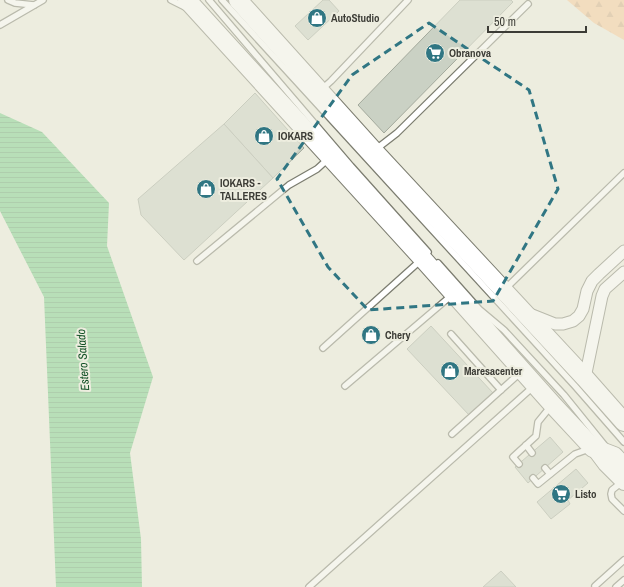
<svg xmlns="http://www.w3.org/2000/svg" width="624" height="587" font-family="'Archivo Narrow',sans-serif">
  <style>
    .forest { fill: url(#forest-firs) }
    .water { fill: url(#water-rules) }
    .building { fill: #cad1c4; stroke: #a3a99c }
    .lines { fill: none; stroke-linecap: round; stroke-linejoin: round }
    .service-casing { stroke: #7c7d70; stroke-width: 8 }
    .minor-casing { stroke: #7c7d70; stroke-width: 13 }
    .tertiary-casing { stroke: #7c7d70; stroke-width: 16 }
    .primary-casing { stroke: #7c7d70; stroke-width: 20 }
    .service { stroke: #fff; stroke-width: 5.5 }
    .minor { stroke: #fff; stroke-width: 11 }
    .tertiary { stroke: #fff; stroke-width: 14 }
    .primary { stroke: #fff; stroke-width: 18 }
    .marked { fill: none; stroke: #307683; stroke-width: 3; stroke-dasharray: 8 5; stroke-linejoin: round }
    .labels { text-anchor: middle; stroke-width: 4; stroke-linejoin: round; paint-order: stroke }
    .poi-label { font-size: 11px; font-weight: bold; fill: #3c3c36; stroke: #ededdf; text-anchor: start }
    .water-label { font-size: 12px; font-style: italic; fill: #115025; stroke: #ededdf }
  </style>
  <defs>
    <pattern id="forest-firs" width="22" height="20" patternUnits="userSpaceOnUse"><rect width="22" height="20" fill="#f9c999"/><path d="M5 1l3.5 6h-7zM16 11l3.5 6h-7z" fill="#d6ae84"/></pattern>
    <pattern id="water-rules" width="6" height="5" patternUnits="userSpaceOnUse"><rect width="6" height="5" fill="#78cf8a"/><path d="M0 2.5h6" fill="none" stroke="#64a972"/></pattern>
  </defs>
  <rect width="100%" height="100%" fill="#ededdf"/>
  <path class="forest" d="M 567,0 L 624,0 L 624,40 L 594,23 Z"/>
  <path class="water" d="M 0,113 L 42,132 L 109,203 L 107,246 L 153,377 L 130,453 L 141,539 L 142,587 L 56,587 L 44,297 L 0,211 Z"/>
  <g class="building">
    <path d="M 323,0 L 329,0 L 339,11 L 308,40 L 295,26 Z"/>
    <path d="M 460,0 L 511,0 L 513,2 L 384,133 L 358,105 Z"/>
    <path d="M 255,93 L 304,148 L 273,178 L 224,124 Z"/>
    <path d="M 224,124 L 273,178 L 184,260 L 141,215 L 138,199 Z"/>
    <path d="M 431,326 L 493,393 L 469,415 L 407,349 Z"/>
    <path d="M 550,437 L 563,452 L 528,483 L 515,467 Z"/>
    <path d="M 576,469 L 588,483 L 568,500 L 570,504 L 551,519 L 537,502 Z"/>
    <path d="M 501,571 L 516,587 L 483,587 Z"/>
  </g>
  <g class="lines">
    <defs>
      <g id="service">
        <path d="M 8,0 L 15,3 L 34,5"/>
        <path d="M 171,0 L 185,7"/>
        <path d="M 209,0 L 351,166 L 428,252"/>
        <path d="M 222,0 L 575,386 L 624,442"/>
        <path d="M 0,25 L 43,0"/>
        <path d="M 322,89 L 331,81 L 408,0"/>
        <path d="M 375,150 L 397,133 L 528,4"/>
        <path d="M 197,261 L 289,185 L 317,169 L 328,159"/>
        <path d="M 438,263 L 479,309 L 504,330 L 564,395 L 606,447"/>
        <path d="M 505,289 L 624,173"/>
        <path d="M 451,334 L 501,390"/>
        <path d="M 323,348 L 421,260"/>
        <path d="M 345,386 L 452,295"/>
        <path d="M 452,434 L 521,372"/>
        <path d="M 526,445 L 532,453"/>
        <path d="M 519,464 L 513,457 L 536,436 L 538,422 L 551,406"/>
        <path d="M 545,468 L 550,474"/>
        <path d="M 533,478 L 538,484 L 575,454 L 589,449"/>
        <path d="M 622,482 L 612,490 L 611,494 L 612,499 L 624,511"/>
        <path d="M 595,586 L 624,560"/>
        <path d="M 309,587 L 534,386"/>
        <path d="M 616,587 L 624,580"/>
      </g>
      <g id="minor">
        <path d="M 530,314 L 555,324 L 563,324 L 573,321 L 579,316 L 583,309 L 587,291 L 592,281 L 599,274 L 624,251"/>
        <path d="M 585,378 L 602,296 L 605,289 L 624,272"/>
      </g>
      <path id="tertiary" d="M 593,448 L 605,464 L 624,483"/>
      <g id="primary">
        <path d="M 187,0 L 422,258 L 553,405 L 593,448 L 614,456 L 624,467"/>
        <path d="M 238,0 L 374,151 L 585,378 L 624,422"/>
      </g>
    </defs>
    <use href="#service" class="service-casing"/>
    <use href="#minor" class="minor-casing"/>
    <use href="#tertiary" class="tertiary-casing"/>
    <use href="#primary" class="primary-casing"/>
    <use href="#service" class="service"/>
    <use href="#minor" class="minor"/>
    <use href="#tertiary" class="tertiary"/>
    <use href="#primary" class="primary"/>
  </g>
  <path d="M0 0H624V587H0ZM 429,23 L 529,90 L 558,189 L 493,301 L 368,310 L 328,267 L 277,179 L 352,75 Z" fill="#ededdf" fill-opacity=".55" fill-rule="evenodd"/>
  <path class="marked" d="M 429,23 L 529,90 L 558,189 L 493,301 L 368,310 L 328,267 L 277,179 L 352,75 Z"/>
  <defs>
    <symbol id="shop-disc" viewBox="-11 -11 22 22"><circle r="9.5" fill="#307683" stroke="#ededdf"/><path d="M-5-2.5h2.3a2.7 3.5 0 0 1 5.4 0H5L5.5 6h-11ZM-1.5-2.5h3a1.5 2.3 0 0 0-3 0Z" fill="#fff"/></symbol>
    <symbol id="supermarket-disc" viewBox="-11 -11 22 22"><circle r="9.5" fill="#307683" stroke="#ededdf"/><path d="M-6-5.5h2.5l.6 2H6L4.5 2H-2.5L-4.4-4H-6ZM-1.5 3.2a1.3 1.3 0 1 0 .1 0ZM3 3.2a1.3 1.3 0 1 0 .1 0Z" fill="#fff"/></symbol>
  </defs>
  <g fill-rule="evenodd">
    <use href="#shop-disc" x="306" y="7" width="22" height="22"/>
    <use href="#supermarket-disc" x="424" y="42" width="22" height="22"/>
    <use href="#shop-disc" x="253" y="125" width="22" height="22"/>
    <use href="#shop-disc" x="195" y="178" width="22" height="22"/>
    <use href="#shop-disc" x="360" y="324" width="22" height="22"/>
    <use href="#shop-disc" x="439" y="360" width="22" height="22"/>
    <use href="#supermarket-disc" x="550" y="483" width="22" height="22"/>
  </g>
  <g class="labels">
    <g class="poi-label">
      <text x="331" y="22">AutoStudio</text>
      <text x="449" y="57">Obranova</text>
      <text x="278" y="140">IOKARS</text>
      <text x="220" y="187">IOKARS -<tspan x="220" dy="13">TALLERES</tspan></text>
      <text x="385" y="339">Chery</text>
      <text x="464" y="375">Maresacenter</text>
      <text x="575" y="498">Listo</text>
    </g>
    <g class="water-label">
      <text transform="translate(83 360) rotate(-94)" y="4">Estero Salado</text>
    </g>
  </g>
  <path d="M488 26v6h98v-6" fill="none" stroke="#3c3c36" stroke-width="2"/>
  <text x="494" y="26" font-size="12" fill="#3c3c36" stroke="#ededdf" stroke-width="3" paint-order="stroke">50 m</text>
</svg>
